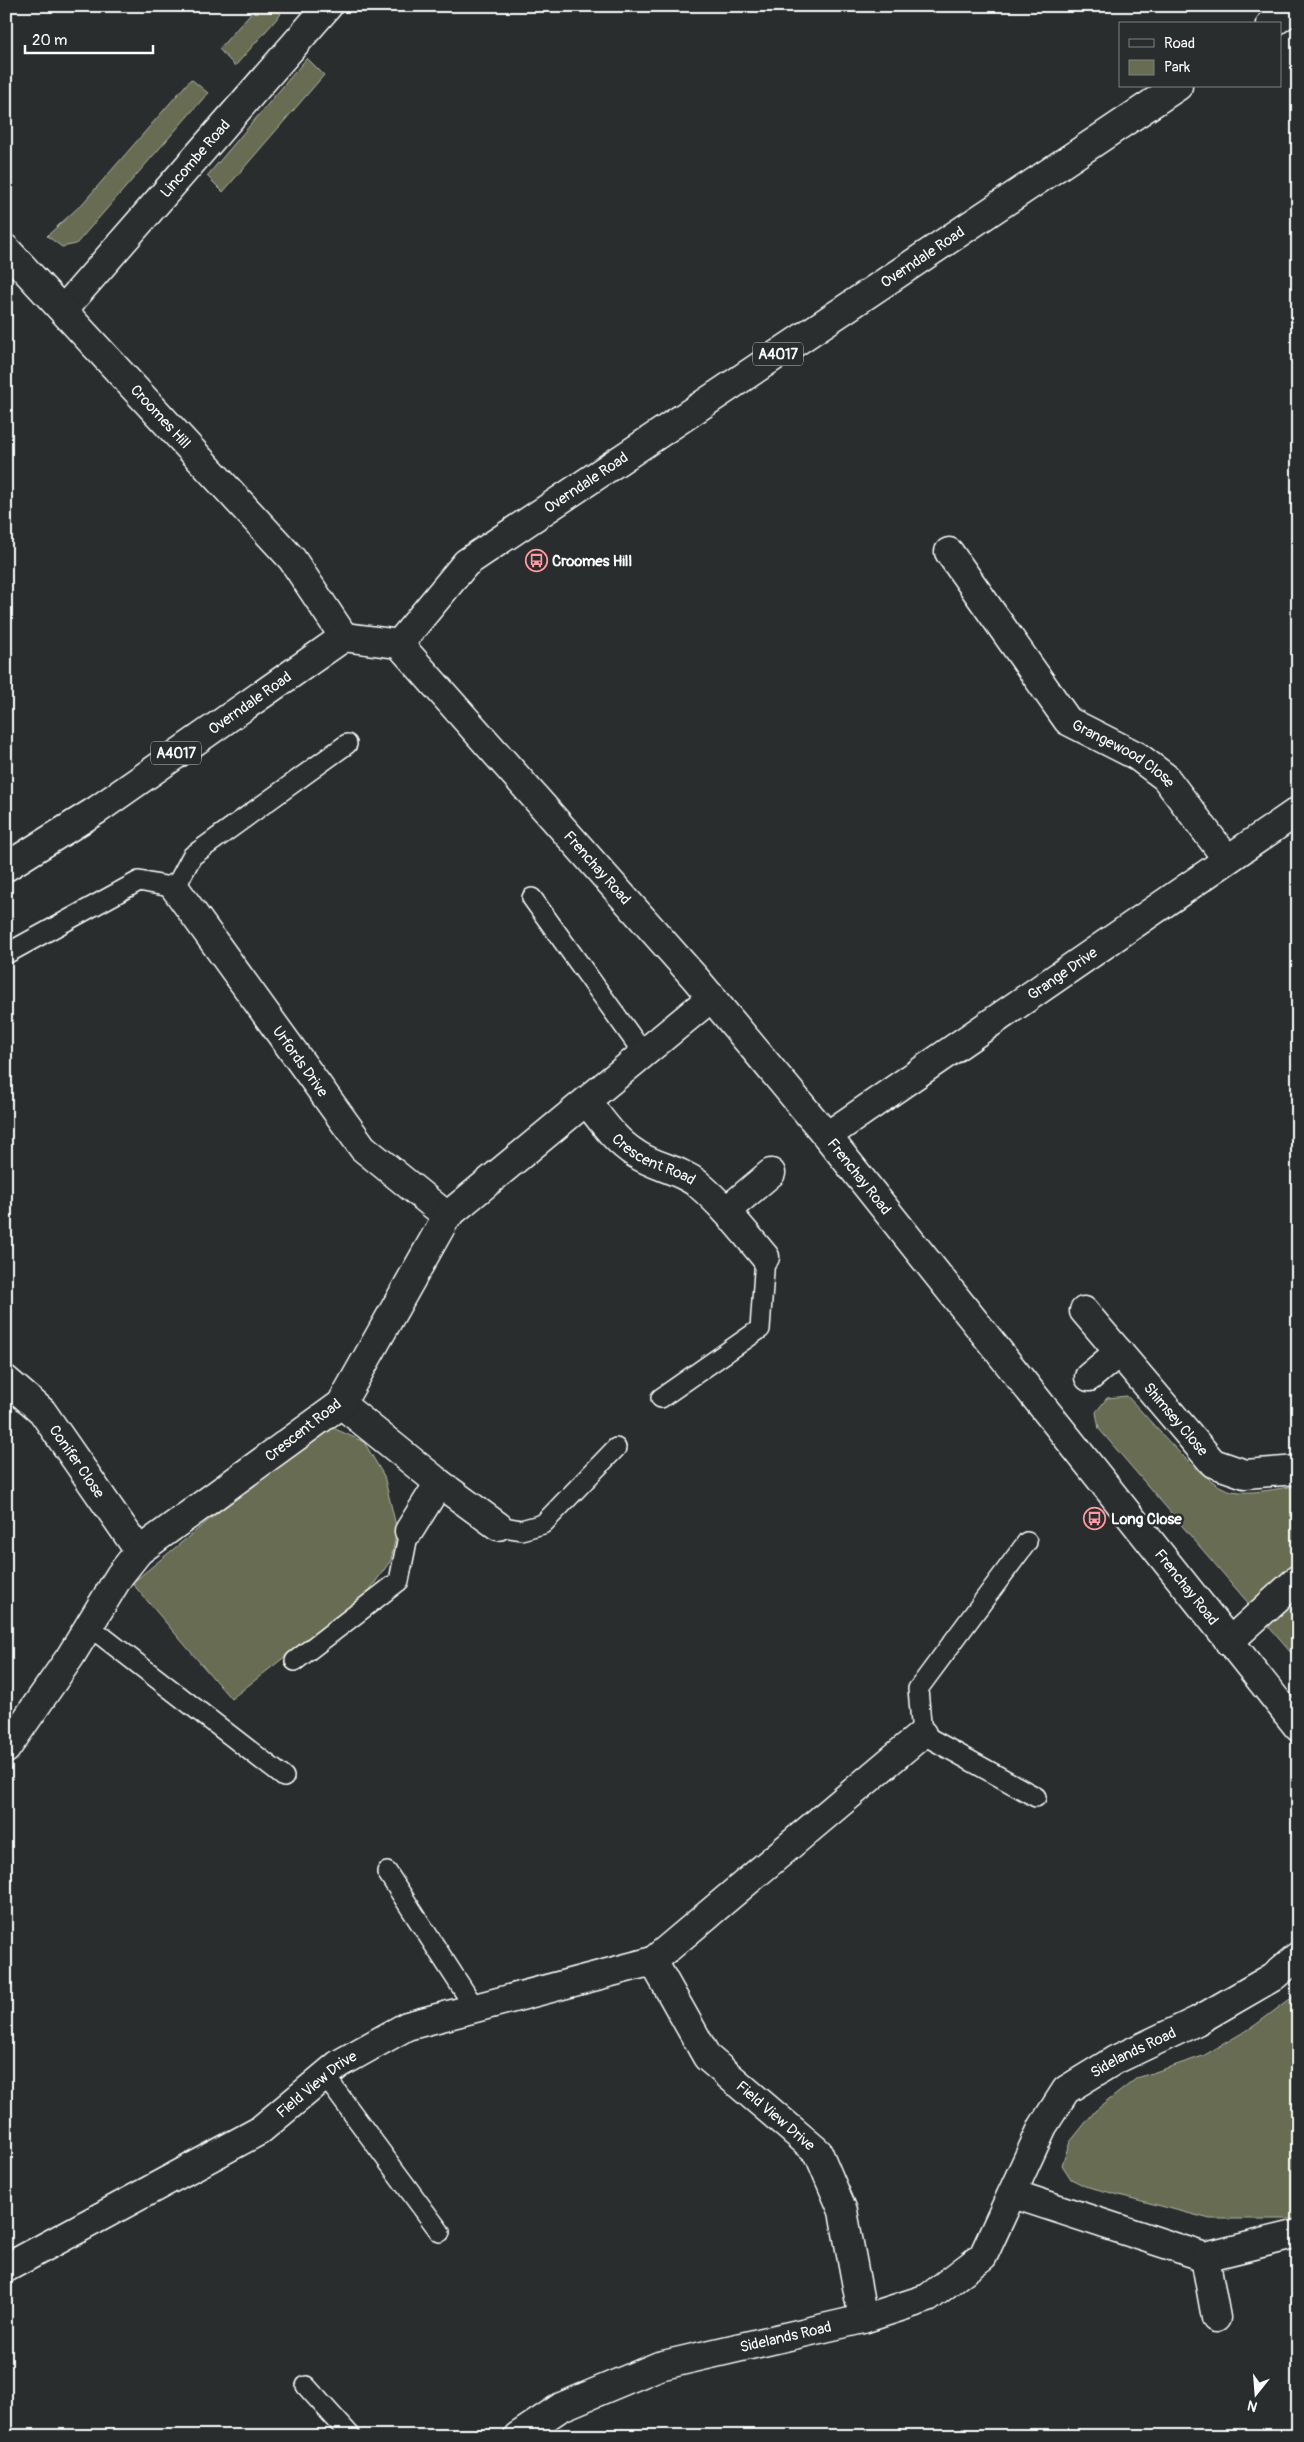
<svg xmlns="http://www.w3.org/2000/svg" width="1304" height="2442" font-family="Pangolin,sans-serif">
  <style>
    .green { fill: #676c52; stroke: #b3b6a8 }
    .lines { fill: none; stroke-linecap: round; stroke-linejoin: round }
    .service-casing { stroke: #fff; stroke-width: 22 }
    .minor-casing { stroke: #fff; stroke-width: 31 }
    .tertiary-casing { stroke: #fff; stroke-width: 31 }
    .primary-casing { stroke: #fff; stroke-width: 31 }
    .service { stroke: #2a2d2e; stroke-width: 19 }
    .minor { stroke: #2a2d2e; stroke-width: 28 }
    .tertiary { stroke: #2a2d2e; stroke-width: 28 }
    .primary { stroke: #2a2d2e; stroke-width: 28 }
    .labels { text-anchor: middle; stroke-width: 5; stroke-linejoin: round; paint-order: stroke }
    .shield { fill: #2a2d2e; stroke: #bfc0c0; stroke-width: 1 }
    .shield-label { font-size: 14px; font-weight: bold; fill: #fff }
    .street-label { font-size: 15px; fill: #fff; stroke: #2a2d2e }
    .poi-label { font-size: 15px; font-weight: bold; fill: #fff; stroke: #2a2d2e; text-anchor: start }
  </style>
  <rect width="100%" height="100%" fill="#2a2d2e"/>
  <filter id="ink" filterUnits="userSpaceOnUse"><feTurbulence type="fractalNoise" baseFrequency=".02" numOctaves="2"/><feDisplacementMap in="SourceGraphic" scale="10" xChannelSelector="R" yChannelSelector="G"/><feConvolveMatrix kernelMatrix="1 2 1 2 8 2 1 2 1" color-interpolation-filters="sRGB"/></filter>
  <g filter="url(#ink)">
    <g class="green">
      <path d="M 257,6 L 273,6 L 281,14 L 235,66 L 219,49 Z"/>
      <path d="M 307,58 L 324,75 L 223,192 L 207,176 Z"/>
      <path d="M 191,79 L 208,93 L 76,244 L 62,247 L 47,236 L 83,203 Z"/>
      <path d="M 1127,1396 C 1150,1419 1202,1485 1232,1491 C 1253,1495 1277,1488 1298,1486 L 1298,1661 L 1099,1429 L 1096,1412 L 1107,1398 Z"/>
      <path d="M 333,1428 L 364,1442 L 384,1476 L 397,1530 L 391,1560 L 369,1591 L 231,1699 L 132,1583 L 309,1438 Z"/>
      <path d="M 1298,1993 L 1298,2219 L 1210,2219 L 1085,2186 L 1071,2179 L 1062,2165 L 1070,2142 L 1095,2111 L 1137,2078 L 1203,2056 L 1254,2026 Z"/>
    </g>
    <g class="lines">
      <defs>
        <g id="service">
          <path d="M 532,898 L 644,1054"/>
          <path d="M 6,954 L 139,881 L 175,888 L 192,856 L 347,744"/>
          <path d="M 661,1398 L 760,1329 L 765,1257"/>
          <path d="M 498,1526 L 521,1530 L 543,1524 L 616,1448"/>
          <path d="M 1027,1542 L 918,1689 L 922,1734 L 1036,1797"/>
          <path d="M 89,1626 L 284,1777"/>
          <path d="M 295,1661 L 399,1581 L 409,1531"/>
          <path d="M 387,1872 L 475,2008"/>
          <path d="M 325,2076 L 440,2232"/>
          <path d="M 306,2386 L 351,2436"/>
        </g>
        <g id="minor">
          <path id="s1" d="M 63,310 L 328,6"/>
          <path id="s2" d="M 949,552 L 1068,721 L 1137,756 L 1165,777 L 1227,859"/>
          <path id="s3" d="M 399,644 L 696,979 L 827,1136 L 1298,1727"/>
          <path id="s4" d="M 175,888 L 363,1148 L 447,1216"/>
          <path id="s5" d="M 587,1102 C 602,1121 615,1141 636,1154 C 655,1167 679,1169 698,1184 C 723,1205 744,1232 765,1257"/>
          <path id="s6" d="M 827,1136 L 1298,811"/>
          <path d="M 726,1211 L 771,1173"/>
          <path id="s7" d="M 1084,1311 L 1213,1463 L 1245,1474 L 1298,1470"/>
          <path d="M 1089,1377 L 1119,1352"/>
          <path id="s8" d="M 6,1380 L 42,1411 L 139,1551"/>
          <path d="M 341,1404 L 439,1483 L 498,1526"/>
          <path d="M 409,1531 L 439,1483"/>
          <path d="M 1229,1642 L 1298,1579"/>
          <path d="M 6,1749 L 70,1657 L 120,1575 L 139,1551 L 341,1404 L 447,1216 L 712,997"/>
          <path d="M 653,1961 L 922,1734"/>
          <path d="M 1013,2194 L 1205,2257 L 1298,2234"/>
          <path d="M 1205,2257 L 1216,2318"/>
          <path id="s9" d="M 6,2268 L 259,2131 L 339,2064 L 407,2026 L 653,1961 L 707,2057 L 818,2152 L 843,2211 L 863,2319"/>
          <path id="s10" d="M 518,2436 L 561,2407 L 659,2366 L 863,2319 L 928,2298 L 983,2256 L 1043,2126 L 1066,2090 L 1115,2060 L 1197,2021 L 1273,1977 L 1298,1956"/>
        </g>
        <g id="tertiary">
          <path id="s11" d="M 6,249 L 292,559 L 344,637"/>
        </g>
        <g id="primary">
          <path d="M 1271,24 L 1297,6"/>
          <path id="s12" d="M 6,867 L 97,810 L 344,637 L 399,644 L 466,563 L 1178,86"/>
        </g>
      </defs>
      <use href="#service" class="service-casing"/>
      <use href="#minor" class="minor-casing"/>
      <use href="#tertiary" class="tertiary-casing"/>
      <use href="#primary" class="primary-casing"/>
      <use href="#service" class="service"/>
      <use href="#minor" class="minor"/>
      <use href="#tertiary" class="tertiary"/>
      <use href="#primary" class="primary"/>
    </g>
  </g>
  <defs>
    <symbol id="bus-ring" viewBox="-11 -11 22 22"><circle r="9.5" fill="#2a2d2e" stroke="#ff9aa2" stroke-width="1.5"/><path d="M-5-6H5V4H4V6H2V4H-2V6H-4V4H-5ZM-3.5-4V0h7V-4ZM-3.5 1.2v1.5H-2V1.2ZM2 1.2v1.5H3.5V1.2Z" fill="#ff9aa2"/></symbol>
  </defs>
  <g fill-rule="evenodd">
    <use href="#bus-ring" x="524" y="548" width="25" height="25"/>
    <use href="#bus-ring" x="1082" y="1506" width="25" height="25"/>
  </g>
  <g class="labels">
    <g class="shield">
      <rect x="753" y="342.5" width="50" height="23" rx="4"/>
      <rect x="151" y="741.5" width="50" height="23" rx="4"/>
    </g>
    <g class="shield-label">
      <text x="778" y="359">A4017</text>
      <text x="176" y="758">A4017</text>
    </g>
    <g class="street-label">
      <text dy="5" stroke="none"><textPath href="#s1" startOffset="201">Lincombe Road</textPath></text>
      <text dy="5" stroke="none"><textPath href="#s12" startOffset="1119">Overndale Road</textPath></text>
      <text dy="5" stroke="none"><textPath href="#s11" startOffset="228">Croomes Hill</textPath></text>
      <text dy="5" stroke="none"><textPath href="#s12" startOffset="714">Overndale Road</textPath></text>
      <text dy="5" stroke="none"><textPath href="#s12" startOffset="294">Overndale Road</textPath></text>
      <text dy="5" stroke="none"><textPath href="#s2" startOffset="271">Grangewood Close</textPath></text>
      <text dy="5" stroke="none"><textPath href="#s3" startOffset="299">Frenchay Road</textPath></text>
      <text dy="5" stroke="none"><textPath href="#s6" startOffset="286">Grange Drive</textPath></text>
      <text dy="5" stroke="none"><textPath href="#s4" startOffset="214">Urfords Drive</textPath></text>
      <text dy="5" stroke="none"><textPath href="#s5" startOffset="90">Crescent Road</textPath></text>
      <text dy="5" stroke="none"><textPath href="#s3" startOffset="704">Frenchay Road</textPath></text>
      <text dy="5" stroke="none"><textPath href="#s7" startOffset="142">Shimsey Close</textPath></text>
      <text transform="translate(303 1430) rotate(-38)" y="5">Crescent Road</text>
      <text dy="5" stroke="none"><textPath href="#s8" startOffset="109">Conifer Close</textPath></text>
      <text dy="5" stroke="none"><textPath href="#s3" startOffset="1229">Frenchay Road</textPath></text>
      <text dy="5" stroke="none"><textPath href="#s10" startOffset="768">Sidelands Road</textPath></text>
      <text dy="5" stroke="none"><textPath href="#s9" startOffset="362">Field View Drive</textPath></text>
      <text dy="5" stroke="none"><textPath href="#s9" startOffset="925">Field View Drive</textPath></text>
      <text dy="5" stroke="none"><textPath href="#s10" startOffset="288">Sidelands Road</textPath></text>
    </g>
    <g class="poi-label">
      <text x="552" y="566">Croomes Hill</text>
      <text x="1111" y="1524">Long Close</text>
    </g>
  </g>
  <rect width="1304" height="2442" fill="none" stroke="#2a2d2e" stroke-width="25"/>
  <rect x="12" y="12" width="1279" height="2417" fill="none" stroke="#fff" stroke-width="2" filter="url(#ink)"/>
  <rect x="1119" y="22" width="162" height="65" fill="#2a2d2e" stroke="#7f8182"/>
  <rect x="1129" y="39" width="25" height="8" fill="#2a2d2e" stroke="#7f8182"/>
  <text x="1164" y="48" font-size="15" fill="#ffffff">Road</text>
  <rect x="1129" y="60" width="25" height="15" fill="#676c52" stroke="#7f8182"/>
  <text x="1164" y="72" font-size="15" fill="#ffffff">Park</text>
  <g transform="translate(1256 2394) rotate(197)" stroke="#2a2d2e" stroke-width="4" paint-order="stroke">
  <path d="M0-4L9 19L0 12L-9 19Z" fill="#ffffff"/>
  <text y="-8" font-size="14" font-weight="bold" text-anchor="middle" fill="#ffffff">N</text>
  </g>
  <path d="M25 45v8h128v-8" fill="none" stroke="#ffffff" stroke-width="2.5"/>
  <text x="32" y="45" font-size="15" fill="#ffffff" stroke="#2a2d2e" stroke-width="4" paint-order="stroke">20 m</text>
</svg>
